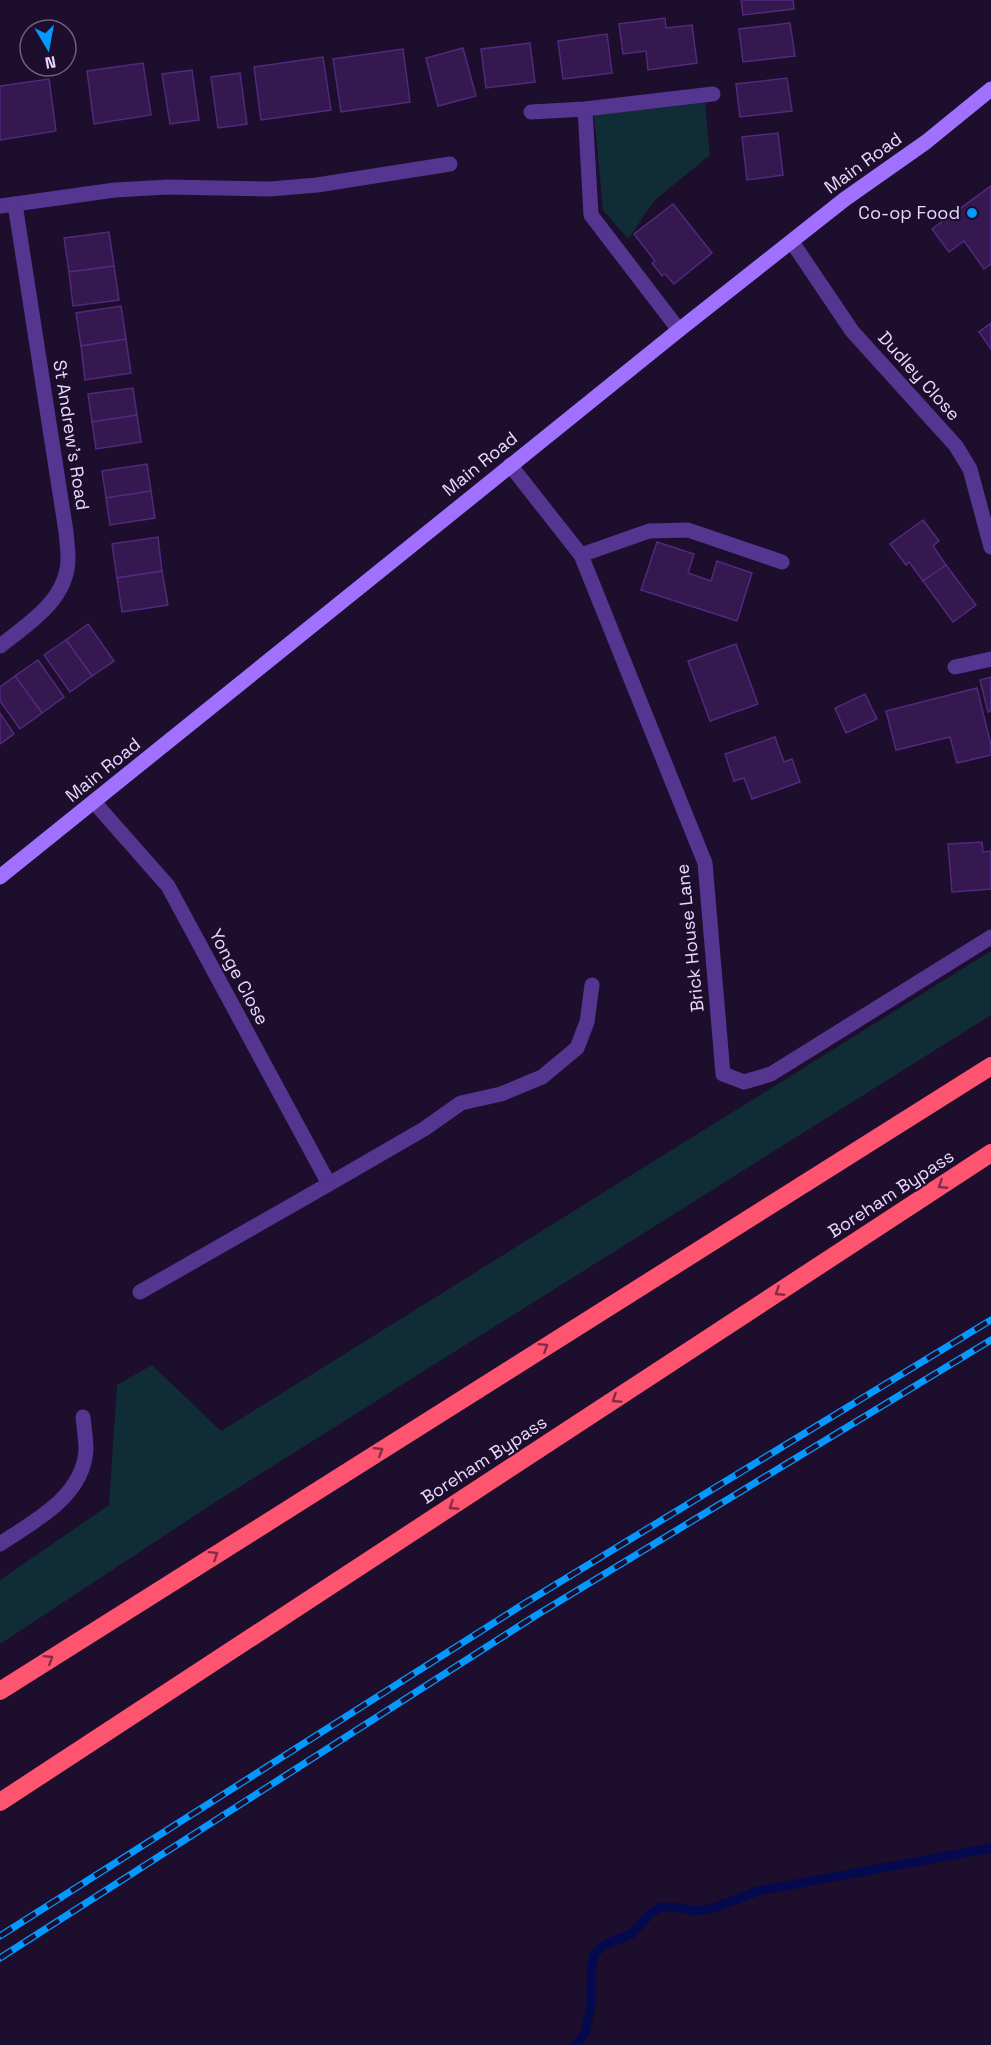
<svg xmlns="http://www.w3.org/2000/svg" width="991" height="2045" font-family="'Space Grotesk',sans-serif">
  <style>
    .green { fill: #102c36 }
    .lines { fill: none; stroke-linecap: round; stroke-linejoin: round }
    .stream { stroke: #05094e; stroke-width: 9 }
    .building { fill: #34184f; stroke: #53287d; stroke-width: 1.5 }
    .lane { stroke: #54358f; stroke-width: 15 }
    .street { stroke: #54358f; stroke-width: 15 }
    .secondary { stroke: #a070ff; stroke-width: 15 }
    .highway { stroke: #ff5470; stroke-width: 18 }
    .rail-casing { stroke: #0598ff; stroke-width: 7 }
    .rail { stroke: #1c0e2c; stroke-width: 4.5; stroke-dasharray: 14; stroke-linecap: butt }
    .oneway { stroke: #822e4b }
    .poi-dot { fill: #0598ff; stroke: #1c0e2c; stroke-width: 2 }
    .labels { text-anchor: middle; stroke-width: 4.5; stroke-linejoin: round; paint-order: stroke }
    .street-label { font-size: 18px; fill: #e9d9ff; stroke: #1c0e2c }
    .poi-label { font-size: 18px; fill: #e9d9ff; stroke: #1c0e2c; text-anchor: end }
  </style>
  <rect width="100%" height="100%" fill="#1c0e2c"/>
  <g class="green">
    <path d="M 705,103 L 710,155 L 655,200 L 628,239 L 603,210 L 594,115 Z"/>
    <path d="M 991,951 L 991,1015 L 217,1501 L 0,1644 L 0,1580 L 109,1505 L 117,1385 L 152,1365 L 221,1431 Z"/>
  </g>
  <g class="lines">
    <path class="stream" d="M 576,2045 L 585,2033 L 591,2005 L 591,1972 L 594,1955 L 602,1946 L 633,1933 L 650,1914 L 661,1907 L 674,1907 L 694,1911 L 711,1909 L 758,1891 L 991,1848"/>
  </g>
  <g class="building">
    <path d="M 741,0 L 793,0 L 794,9 L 743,15 Z"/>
    <path d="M 665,18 L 666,28 L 692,25 L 697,63 L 648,70 L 646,51 L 623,54 L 619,24 Z"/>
    <path d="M 790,23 L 795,56 L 743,62 L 739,29 Z"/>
    <path d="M 607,34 L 612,73 L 563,79 L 558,41 Z"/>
    <path d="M 530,43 L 535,82 L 486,88 L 481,49 Z"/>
    <path d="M 463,48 L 476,96 L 438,106 L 426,58 Z"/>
    <path d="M 403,49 L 410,102 L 341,112 L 333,59 Z"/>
    <path d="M 323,57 L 331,110 L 261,120 L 254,67 Z"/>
    <path d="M 143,63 L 151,115 L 94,124 L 87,71 Z"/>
    <path d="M 192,70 L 199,120 L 170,124 L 162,74 Z"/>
    <path d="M 240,73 L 247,124 L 218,128 L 211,77 Z"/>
    <path d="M 787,78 L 792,111 L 740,117 L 736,84 Z"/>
    <path d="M 49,79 L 56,131 L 0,140 L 0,86 Z"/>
    <path d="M 778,133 L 783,175 L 747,180 L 742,137 Z"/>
    <path d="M 991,186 L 991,264 L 984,269 L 964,241 L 949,252 L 932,229 Z"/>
    <path d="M 673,204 L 712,253 L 674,284 L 665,274 L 662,276 L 652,263 L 655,261 L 634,234 Z"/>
    <path d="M 109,232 L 114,266 L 69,272 L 64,238 Z"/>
    <path d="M 114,266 L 119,300 L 73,306 L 69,272 Z"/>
    <path d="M 121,306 L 126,339 L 81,346 L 76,313 Z"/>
    <path d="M 991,323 L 991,349 L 979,332 Z"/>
    <path d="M 126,339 L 131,373 L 85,380 L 81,346 Z"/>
    <path d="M 133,388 L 137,415 L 92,422 L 88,394 Z"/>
    <path d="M 137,415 L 141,442 L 96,449 L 92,422 Z"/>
    <path d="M 147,464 L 151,491 L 106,498 L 102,471 Z"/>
    <path d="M 151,491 L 155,518 L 110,525 L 106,498 Z"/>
    <path d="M 923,520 L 939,541 L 933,546 L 946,565 L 923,581 L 909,562 L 906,565 L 890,544 Z"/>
    <path d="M 158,537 L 162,571 L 117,578 L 112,544 Z"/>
    <path d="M 657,542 L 694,554 L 688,573 L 711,581 L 717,561 L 752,573 L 737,621 L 641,590 Z"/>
    <path d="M 946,565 L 976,605 L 953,622 L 923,581 Z"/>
    <path d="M 162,571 L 168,605 L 122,612 L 117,578 Z"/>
    <path d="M 88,624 L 114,661 L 92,676 L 66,640 Z"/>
    <path d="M 66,640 L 92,676 L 70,692 L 44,655 Z"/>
    <path d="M 736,644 L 758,704 L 710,721 L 688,661 Z"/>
    <path d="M 38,660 L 64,697 L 42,713 L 15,676 Z"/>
    <path d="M 15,676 L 42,713 L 20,729 L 0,701 L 0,687 Z"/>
    <path d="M 991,677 L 991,711 L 988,712 L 980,680 Z"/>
    <path d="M 977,688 L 991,745 L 991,755 L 957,763 L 950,737 L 896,750 L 886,711 Z"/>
    <path d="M 865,694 L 877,719 L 846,733 L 835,708 Z"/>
    <path d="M 0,713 L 14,734 L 0,744 Z"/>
    <path d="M 775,737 L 784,762 L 792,759 L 800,782 L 752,799 L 744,778 L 734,781 L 725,754 Z"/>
    <path d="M 982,842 L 983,852 L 991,851 L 991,889 L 952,892 L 948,844 Z"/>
  </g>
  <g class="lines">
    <g class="lane">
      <path d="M 955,667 L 991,659"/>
      <path d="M 0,1544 C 34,1521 83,1497 86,1450 C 86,1439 84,1427 83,1417"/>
    </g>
    <g class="street">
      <path d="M 585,109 L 591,215 L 679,330"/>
      <path d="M 531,112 L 585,109 L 713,94"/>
      <path d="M 0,206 L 115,190 L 168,187 L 270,189 L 317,185 L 450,164"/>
      <path d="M 792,242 L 852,331 L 956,446 L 970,469 L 991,547"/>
      <path d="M 510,465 L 581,555 L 705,863 L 723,1074 L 744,1082 L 771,1074 L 991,937"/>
      <path d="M 581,555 L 649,531 L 688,530 L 782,562"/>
      <path d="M 0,646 C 28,624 67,600 68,560 C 68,551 67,541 66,532 L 15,204"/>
      <path d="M 94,802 L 168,886 L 329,1184 L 424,1129 L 461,1103 L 501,1094 L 542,1077 L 577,1048 L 587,1022 L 592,985"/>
      <path d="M 140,1292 L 329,1184"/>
    </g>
    <path class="secondary" d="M 0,877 L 679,330 L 845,199 L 926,142 L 991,89"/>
    <g class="highway">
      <path d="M 0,1691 L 991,1066"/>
      <path d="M 0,1802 L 991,1153"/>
    </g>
    <defs>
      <g id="rail">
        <path d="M 0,1936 L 522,1605 L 991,1320"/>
        <path d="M 0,1958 L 535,1616 L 991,1340"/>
      </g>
    </defs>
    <use href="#rail" class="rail-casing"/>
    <use href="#rail" class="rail"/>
  </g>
  <defs><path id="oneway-chevron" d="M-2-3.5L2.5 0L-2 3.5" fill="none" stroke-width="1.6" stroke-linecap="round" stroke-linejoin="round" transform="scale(1.5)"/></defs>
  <g class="oneway">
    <use href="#oneway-chevron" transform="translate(942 1185) rotate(147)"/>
    <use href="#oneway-chevron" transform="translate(779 1292) rotate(147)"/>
    <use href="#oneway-chevron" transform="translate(544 1347) rotate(-32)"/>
    <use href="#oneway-chevron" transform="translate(616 1399) rotate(147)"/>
    <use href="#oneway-chevron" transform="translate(379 1451) rotate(-32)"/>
    <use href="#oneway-chevron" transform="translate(453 1506) rotate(147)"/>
    <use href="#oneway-chevron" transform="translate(214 1555) rotate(-32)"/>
    <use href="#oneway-chevron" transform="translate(49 1659) rotate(-32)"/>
  </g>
  <circle class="poi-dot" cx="972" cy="213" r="6"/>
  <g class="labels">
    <g class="street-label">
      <text transform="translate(863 163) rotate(-36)" y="6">Main Road</text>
      <text transform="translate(919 376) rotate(48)" y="6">Dudley Close</text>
      <text transform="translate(71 435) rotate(81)" y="6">St Andrew's Road</text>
      <text transform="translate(480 464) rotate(-39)" y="6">Main Road</text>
      <text transform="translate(103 770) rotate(-39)" y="6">Main Road</text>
      <text transform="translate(690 938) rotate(-96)" y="6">Brick House Lane</text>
      <text transform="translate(239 977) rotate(62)" y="6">Yonge Close</text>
      <text transform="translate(891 1194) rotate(-33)" y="6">Boreham Bypass</text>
      <text transform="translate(484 1460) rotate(-33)" y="6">Boreham Bypass</text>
    </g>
    <g class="poi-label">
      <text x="960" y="219">Co-op Food</text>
    </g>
  </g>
  <g transform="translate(48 48) rotate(170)"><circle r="28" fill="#1c0e2c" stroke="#6e5f80" stroke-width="1.5"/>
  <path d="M0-4.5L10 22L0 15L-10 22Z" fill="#0598ff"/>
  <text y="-9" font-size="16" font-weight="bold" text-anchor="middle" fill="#e9d9ff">N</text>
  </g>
</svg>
